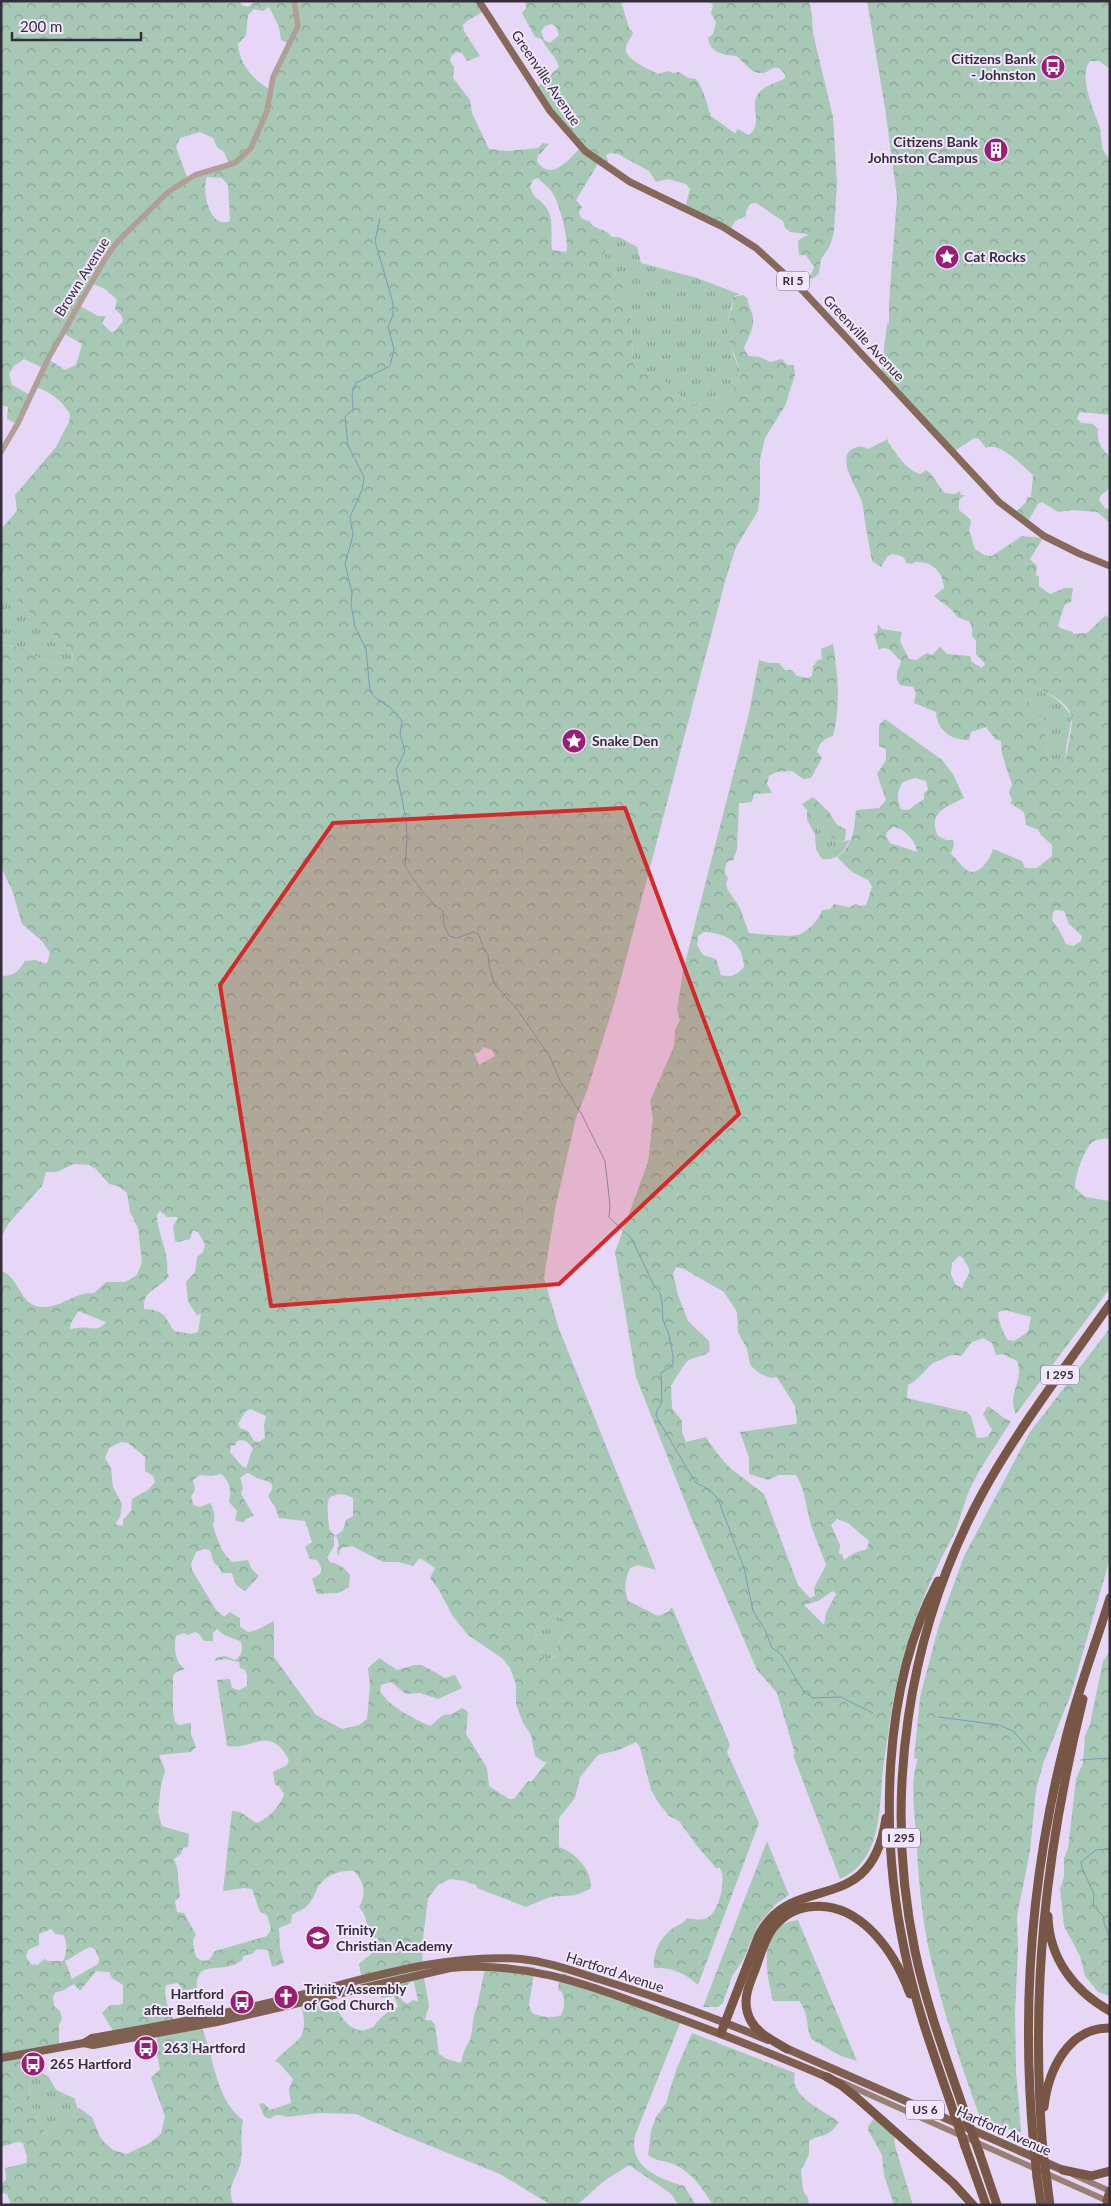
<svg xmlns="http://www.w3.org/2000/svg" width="1111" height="2206" font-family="Lato,sans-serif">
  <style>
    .grass { fill: url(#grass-tufts) }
    .forest { fill: url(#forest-crowns); fill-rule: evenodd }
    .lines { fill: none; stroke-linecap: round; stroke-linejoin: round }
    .stream { stroke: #7e9ab5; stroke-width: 1 }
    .tertiary { stroke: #b09f97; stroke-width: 5.5 }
    .secondary { stroke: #988074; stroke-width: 6 }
    .primary { stroke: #87695b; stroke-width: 7 }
    .trunk { stroke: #7f6050; stroke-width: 8 }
    .motorway { stroke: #775645; stroke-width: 9 }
    .motorway-bridge { stroke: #775645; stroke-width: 9 }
    .marked { fill: #d62828; fill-opacity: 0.2; stroke: #d62828; stroke-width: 4; stroke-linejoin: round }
    .labels { text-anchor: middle; stroke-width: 4; stroke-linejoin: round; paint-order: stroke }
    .shield { fill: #f3e6ff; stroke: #6d6575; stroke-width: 1 }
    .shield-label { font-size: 12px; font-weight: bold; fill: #342e3a }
    .poi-label { font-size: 14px; font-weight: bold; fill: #342e3a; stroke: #f3e6ff; text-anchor: start }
    .street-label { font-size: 14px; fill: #342e3a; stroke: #f3e6ff }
  </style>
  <defs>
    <pattern id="grass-tufts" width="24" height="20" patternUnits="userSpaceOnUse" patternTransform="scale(1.25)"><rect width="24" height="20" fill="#a6c8b5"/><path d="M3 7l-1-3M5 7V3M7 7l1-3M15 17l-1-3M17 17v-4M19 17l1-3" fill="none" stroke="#88a394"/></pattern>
    <pattern id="forest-crowns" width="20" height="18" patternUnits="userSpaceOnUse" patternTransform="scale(1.25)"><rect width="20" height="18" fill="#a6c8b5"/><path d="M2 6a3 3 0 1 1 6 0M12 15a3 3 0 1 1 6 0" fill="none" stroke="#88a394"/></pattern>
  </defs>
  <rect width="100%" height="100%" fill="#e7d7f6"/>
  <g class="grass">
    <path d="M 612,237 L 619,237 L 637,247 L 641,263 L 697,278 L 739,294 L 733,297 C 733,304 730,309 729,316 C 726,336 733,356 741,373 L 740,378 L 722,404 L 709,402 L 692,407 L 659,376 L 636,371 L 633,358 L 630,307 L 622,285 L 605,257 L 605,241 Z"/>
    <path d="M 1,584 L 35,618 L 65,645 L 73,655 L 71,665 L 51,662 L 36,657 L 28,648 L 1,645 Z"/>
    <path d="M 1030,685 C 1048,692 1061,700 1072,717 L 1066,748 L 1065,766 L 1058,767 C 1041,755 1046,740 1045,721 L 1024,696 L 1024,686 Z"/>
    <path d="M 807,820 L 823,825 L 825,832 L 839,842 L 850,840 C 843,852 837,861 822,859 L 816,849 L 815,834 Z"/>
    <path d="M 555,1614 L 564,1619 L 568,1628 L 557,1644 L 556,1655 L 549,1660 L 543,1658 L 535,1635 L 536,1628 L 550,1620 L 550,1617 Z"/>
    <path d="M 34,2054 L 39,2071 L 49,2077 L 56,2090 L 74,2098 L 78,2109 L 61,2128 L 47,2136 L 30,2103 L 28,2055 Z"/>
  </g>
  <g class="forest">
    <path d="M 1,1 L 239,1 L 242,5 L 248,7 L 255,1 L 485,1 L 482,4 L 485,10 C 478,16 469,18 463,25 L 464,31 L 480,56 L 467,61 L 462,53 L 457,52 L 451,56 L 450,61 L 454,67 L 453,78 L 470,100 L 472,113 L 489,149 L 507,151 L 538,148 L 543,143 L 549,144 L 538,156 L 537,161 C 551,183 569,159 581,147 L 536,89 L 559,67 C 556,55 546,50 542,39 L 535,37 L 522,13 L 526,8 L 525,1 L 621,1 L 629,28 L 633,32 C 632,38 627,41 626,47 C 623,60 650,69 658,74 L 668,71 L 673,73 L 679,72 L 688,78 L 696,79 C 705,91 706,103 711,116 L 733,132 L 736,133 L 737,129 L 749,135 C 764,123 749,107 758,94 C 765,84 777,84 785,78 L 785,74 L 779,68 C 772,67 770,71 764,73 C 751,75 745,62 736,56 C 724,55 710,53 708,38 L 713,34 L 716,22 L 711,14 L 713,5 L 709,1 L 809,1 L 812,15 L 813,33 L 833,117 L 837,184 L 834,232 L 830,246 L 821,259 L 819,273 L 814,278 L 808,279 L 800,287 L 798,285 L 811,274 L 814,267 L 806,255 L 799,255 L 798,241 L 803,237 L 807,236 L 807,234 L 790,232 L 785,228 L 783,221 L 756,203 L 750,204 L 746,212 L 746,216 L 735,221 L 730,230 L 685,208 L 690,189 L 686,184 L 668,179 L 656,182 L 649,171 L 618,154 L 611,153 L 606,155 L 608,161 L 605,166 L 599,162 L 576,200 L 582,207 L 579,212 L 581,218 L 590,222 L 593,226 L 607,232 L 612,237 L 605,241 L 605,257 L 622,285 L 630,307 L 633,358 L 636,371 L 659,376 L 692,407 L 709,402 L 722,404 L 740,378 L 741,373 L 728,338 L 727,324 L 729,321 L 730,311 L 732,310 L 733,297 L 743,295 L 747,298 C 748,305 752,311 753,317 C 754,329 748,337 744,348 L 748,356 L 760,357 L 770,362 L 782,359 L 787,365 L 794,365 L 795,375 L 785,406 L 765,438 L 760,459 L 760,494 L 758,511 L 736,547 L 726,578 L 616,997 L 587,1091 L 576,1118 L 555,1209 L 544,1278 L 559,1329 L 656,1570 L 638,1565 L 630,1568 C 625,1578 624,1590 628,1601 L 658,1616 L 668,1612 L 672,1607 L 730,1745 L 727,1752 L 759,1823 L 698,1985 C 685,1973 672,1967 654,1968 C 652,1953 662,1934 675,1927 C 681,1923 683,1924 687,1918 C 693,1919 702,1921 707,1918 C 719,1913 727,1878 720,1868 L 716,1868 L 697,1846 L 679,1821 L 669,1816 L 658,1802 L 651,1790 L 640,1747 L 636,1742 L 619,1750 L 598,1755 L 580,1777 L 575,1798 L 559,1818 L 559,1847 C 574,1851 595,1873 590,1889 L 576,1895 L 550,1897 L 526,1907 L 477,1888 L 476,1885 L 465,1881 L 450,1879 L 438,1885 L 428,1898 L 422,1947 L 423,1973 L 429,2005 L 425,2020 L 431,2020 L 435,2025 L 439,2054 L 447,2059 L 461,2063 C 463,2055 464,2049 469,2042 C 474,2032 471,2018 477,2007 L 485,1968 L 489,1964 L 535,1967 L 529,2005 L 532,2013 C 543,2017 550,2019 561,2015 C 565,2007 565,2001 562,1992 L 558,1990 L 559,1982 L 563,1973 L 681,2021 L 636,2133 C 626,2165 657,2178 684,2186 L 696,2205 L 679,2205 L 670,2193 L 629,2165 L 604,2181 L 577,2205 L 551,2205 L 500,2174 L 403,2135 L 356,2114 L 319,2113 L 287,2117 C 280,2114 275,2114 270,2119 L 264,2116 L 259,2104 L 264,2103 L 270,2110 L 291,2103 L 289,2090 L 293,2079 L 279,2063 L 275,2061 C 301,2034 309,2043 301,2001 L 331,1994 C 335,2010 351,2039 371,2028 C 375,2027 376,2022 379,2020 C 384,2014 390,2011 398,2007 L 394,1996 L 381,1998 L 379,1984 L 363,1986 L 359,1964 L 376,1950 L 379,1941 L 377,1938 L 371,1937 L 364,1914 L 359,1907 C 367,1894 364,1882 354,1871 C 342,1870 329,1874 321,1883 C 316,1888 315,1896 311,1901 C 307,1908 299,1911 292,1915 L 291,1923 L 279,1928 L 280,1949 L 284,1963 L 272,1967 L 268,1950 L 257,1949 L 252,1954 L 243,1956 L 243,1959 C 224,1977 194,1955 197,1991 L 191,1989 L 182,1992 L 180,1985 L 177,1983 L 166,1985 C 163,1998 169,2009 174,2020 L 199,2022 C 215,2053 213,2097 243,2120 C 240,2133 243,2146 241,2160 C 240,2175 224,2186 234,2205 L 11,2205 L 7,2194 L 1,2193 L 1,2185 L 6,2179 L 5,2168 L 26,2163 L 27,2157 L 23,2143 L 17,2142 L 1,2147 L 1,1271 C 19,1276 20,1306 41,1307 C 63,1308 71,1293 94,1293 L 106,1282 L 125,1282 L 137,1275 L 142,1262 L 138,1228 L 130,1212 L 127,1193 L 118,1186 L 109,1184 L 96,1169 L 89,1165 L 74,1164 L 57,1172 L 46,1172 L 42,1186 L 9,1223 L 1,1237 L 1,976 C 14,976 18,972 25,961 L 35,960 L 47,964 L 50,953 L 42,941 L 22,924 L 12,890 L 1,867 L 1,645 L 28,648 L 36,657 L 51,662 L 71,665 L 73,655 L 65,645 L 35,618 L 1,584 L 1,529 L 17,511 L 15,495 L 56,447 L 69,422 L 70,414 C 61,400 51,392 35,387 L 43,368 L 24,359 L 14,366 L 9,374 L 12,385 L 30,395 L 15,423 L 7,419 L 8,407 L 1,405 ZM 269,7 L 279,27 L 281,40 L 290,44 L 270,90 C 253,79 239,64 238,44 L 246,35 L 248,15 L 254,9 L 263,11 ZM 552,24 L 556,27 L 559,35 L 550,43 L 544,40 L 541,31 L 545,26 ZM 200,132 L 213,138 L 217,147 L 224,152 L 229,164 L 187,177 L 176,147 L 180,138 ZM 207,177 L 222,178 L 228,185 L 230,221 C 210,230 201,191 207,177 ZM 538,178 C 542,183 549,187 552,192 C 559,202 570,242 566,252 L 552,250 C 550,236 555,217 545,206 C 537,196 536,202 530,187 L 533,180 ZM 91,283 L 105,289 L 117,300 L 115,309 L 122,316 L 123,321 L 115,331 L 111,332 L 102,323 L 106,316 L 98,316 L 78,305 ZM 63,333 L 82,344 C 82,346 77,362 76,365 L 65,370 L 48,359 ZM 483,1047 L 492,1050 L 495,1056 L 479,1065 L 474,1053 L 479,1053 ZM 160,1211 L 167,1217 L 177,1217 L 178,1218 L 173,1226 L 175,1241 L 178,1242 L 190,1239 L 193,1230 L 198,1232 L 205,1244 L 203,1252 L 197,1257 L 195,1272 L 186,1282 L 188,1302 L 197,1315 L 201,1314 L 198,1332 L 191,1334 L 174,1331 C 164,1315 164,1310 144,1309 C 142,1290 160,1289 169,1276 L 167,1273 C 170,1253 157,1234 157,1215 ZM 78,1311 L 106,1322 C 98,1333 89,1326 78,1328 C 76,1328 73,1329 70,1329 L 71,1323 ZM 250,1409 L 266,1416 L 264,1425 L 265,1438 L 259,1442 L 254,1441 L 248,1431 L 240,1428 L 238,1424 L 245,1412 ZM 240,1440 L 246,1441 L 253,1448 L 246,1468 L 242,1466 L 230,1452 L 231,1446 L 236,1445 L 236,1442 ZM 121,1442 L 128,1443 L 145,1457 L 145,1471 L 153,1476 L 155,1482 L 149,1489 L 132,1499 L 131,1511 L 123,1520 L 123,1526 L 115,1524 L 120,1517 L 122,1504 L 113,1487 L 111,1468 L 105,1458 L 109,1448 ZM 247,1473 C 250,1473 252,1475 255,1477 C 264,1482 280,1479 268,1496 L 275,1507 L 279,1518 L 305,1521 L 312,1542 L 305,1547 L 310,1559 L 317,1560 L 322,1569 L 320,1574 L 312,1579 L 317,1594 L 338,1593 L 349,1587 L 350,1575 C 344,1568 340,1564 330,1562 L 327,1558 L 334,1546 L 334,1536 L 337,1537 L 339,1545 L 337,1549 L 338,1556 L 341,1548 L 352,1546 L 383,1562 L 398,1562 L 413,1566 L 420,1558 L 435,1568 L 430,1578 L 439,1590 L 452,1615 L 468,1635 L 503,1659 L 510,1668 L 516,1684 L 516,1704 L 523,1723 L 531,1735 L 535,1756 L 544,1762 L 547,1762 L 531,1782 L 528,1781 L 514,1799 L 509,1799 L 489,1786 L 487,1768 L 466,1734 L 468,1713 L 466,1710 L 462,1708 L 452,1714 L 443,1715 L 430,1726 C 411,1717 392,1709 380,1691 L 381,1685 L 391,1682 L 406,1694 L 420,1693 L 438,1699 L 462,1688 L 455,1675 L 445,1678 L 422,1665 L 415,1665 L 397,1670 L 379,1658 L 368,1668 L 370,1686 L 367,1719 L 359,1725 L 342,1729 L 316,1715 L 274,1657 L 274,1621 C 265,1625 258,1631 248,1632 L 240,1627 L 240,1618 L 230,1612 L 224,1617 L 216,1610 L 192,1570 L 191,1564 L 196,1552 L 204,1549 L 210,1550 L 214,1563 L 218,1566 L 222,1573 L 232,1573 L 236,1585 L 245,1591 L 259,1576 L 251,1568 L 248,1560 L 232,1562 C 221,1553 217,1538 213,1525 C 216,1517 214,1510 210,1503 L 200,1507 L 194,1505 L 191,1497 L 195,1490 L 193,1480 L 200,1475 L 211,1476 L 221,1474 C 230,1481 232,1492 229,1502 L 237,1511 L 235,1521 L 244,1522 L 246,1519 L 254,1516 L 241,1494 L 243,1488 L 240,1478 ZM 338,1494 L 346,1495 L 353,1498 L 353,1516 L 346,1520 L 343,1530 L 335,1536 L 329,1529 C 329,1519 325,1506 330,1497 ZM 555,1614 L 564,1619 L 568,1628 L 557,1644 L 556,1656 L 549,1660 L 543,1658 L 535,1635 L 536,1628 L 550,1620 L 550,1617 ZM 217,1629 L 224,1635 L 240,1641 C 244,1647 242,1656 235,1660 L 225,1656 L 216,1658 L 215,1661 L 225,1659 L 239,1662 L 240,1668 L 245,1670 L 247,1675 L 247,1686 L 239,1690 L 232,1688 L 230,1679 L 217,1680 L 227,1746 C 255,1751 268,1723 289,1760 L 287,1765 L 273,1772 L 275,1785 L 279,1786 L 284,1794 C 281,1805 268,1819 257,1823 C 246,1818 244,1811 232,1811 L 223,1891 L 243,1888 L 252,1889 L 260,1912 L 267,1915 L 271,1929 L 267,1936 L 215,1951 L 209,1960 C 194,1964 194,1950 193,1939 L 196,1935 L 184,1913 L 177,1912 L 175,1901 L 180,1897 L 177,1867 L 174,1859 L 181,1854 L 183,1848 L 188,1847 L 189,1834 L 162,1826 L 158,1812 L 161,1786 L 165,1770 L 159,1755 L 191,1752 L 196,1747 L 191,1734 L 191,1723 L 179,1725 L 175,1722 L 173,1711 L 173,1676 L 176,1672 L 185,1669 C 174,1662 174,1647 176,1636 L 184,1633 L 188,1635 L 195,1632 L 199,1634 L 204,1641 L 213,1641 L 213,1633 ZM 51,1929 L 56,1934 L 63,1935 C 68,1941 67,1954 63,1961 L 48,1961 L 45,1959 L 37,1965 L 31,1964 L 26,1957 L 28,1950 L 39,1945 L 39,1934 ZM 90,1947 L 95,1949 L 99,1959 L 98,1964 L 72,1979 L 65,1961 C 74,1957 80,1951 90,1947 ZM 96,1971 L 109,1972 L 112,1978 L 123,1985 L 123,2003 L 119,2005 L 110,2005 L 102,2013 L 117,2037 L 157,2031 L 157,2055 L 160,2069 L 151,2078 L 165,2116 L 161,2134 L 148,2144 L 126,2154 L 113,2150 L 105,2143 L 100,2137 L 92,2117 L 79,2108 L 61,2128 L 47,2136 L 30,2103 L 28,2055 L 59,2044 L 59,2025 L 62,2019 L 60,2011 L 54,2006 L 53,1997 L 55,1993 L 64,1990 L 74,1984 L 80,1991 ZM 412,1981 L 414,1982 L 418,2001 L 413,2000 L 407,2004 L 401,1999 L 400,1993 L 407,1989 L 408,1984 Z"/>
    <path d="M 867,1 L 1110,1 L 1110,69 L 1099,61 L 1090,61 C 1078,75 1093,109 1099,125 C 1102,132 1100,141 1103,149 C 1104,154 1109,156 1110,162 L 1110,415 L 1080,412 L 1077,418 L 1081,423 L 1093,424 L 1098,429 C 1097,441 1100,448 1110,457 L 1110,488 L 1100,496 L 1099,500 L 1105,508 L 1110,510 L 1110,523 L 1097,512 L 1072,510 L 1058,512 L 1042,502 L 1038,504 L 1027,523 L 1014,514 L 1026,502 L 1027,497 L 1031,497 L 1033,475 C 1022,466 1000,441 986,448 L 979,439 L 974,438 L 953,452 L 881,374 L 887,324 L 889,323 L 889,303 L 897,197 L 885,108 Z"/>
    <path d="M 888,439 L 888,442 C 896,453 906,470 920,474 L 926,470 C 935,476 937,485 945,493 L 955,494 L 960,491 L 961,495 L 965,495 L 959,500 L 959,510 L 970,519 L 971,523 L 969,530 L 975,549 L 984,555 L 992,556 L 1022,536 L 1043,538 L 1030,559 L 1037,566 L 1036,575 L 1039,577 L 1039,586 L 1050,594 L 1064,588 L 1073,588 L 1071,602 L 1065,604 L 1058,625 L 1060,628 L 1073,632 L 1073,634 L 1087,633 L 1106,615 L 1110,619 L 1110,1138 C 1105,1139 1098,1139 1094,1141 C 1085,1145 1074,1179 1075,1188 L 1085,1197 L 1110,1201 L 1110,1288 L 1016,1414 C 1006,1395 1025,1380 1017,1361 L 1003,1354 L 996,1355 L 992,1343 L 983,1338 L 972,1342 L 961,1356 C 951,1354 951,1355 943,1359 C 939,1361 935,1361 932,1364 C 925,1370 917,1381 908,1385 L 907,1398 L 967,1412 L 971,1416 L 977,1438 L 987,1437 L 992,1430 L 983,1414 L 988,1406 L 1004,1418 L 1011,1421 C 998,1443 981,1465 970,1489 C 963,1504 960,1523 952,1538 C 921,1594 900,1657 890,1720 C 888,1736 885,1753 883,1769 C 879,1807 883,1860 840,1879 L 793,1755 L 795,1754 L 777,1693 L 757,1670 L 691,1517 L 636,1377 L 615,1252 L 648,1162 L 653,1118 L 650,1101 L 674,1046 L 675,1030 L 680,1020 L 677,1010 L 683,971 L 749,713 L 759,660 L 769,663 L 779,663 L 785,670 L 792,670 L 797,676 L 808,678 L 812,676 L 813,666 L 818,660 L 822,659 L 821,649 L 833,644 C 838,676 841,705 833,736 C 824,738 819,744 817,752 L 822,758 L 811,778 L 803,779 L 792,771 L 776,772 L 769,776 L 767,784 L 772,793 L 754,794 L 752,802 L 739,803 L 737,849 L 733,860 L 728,861 C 725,866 723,873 728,878 L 726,884 L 728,890 L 740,908 L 749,933 C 758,934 791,937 798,935 C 807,932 820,919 822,910 L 830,909 L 834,904 L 849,907 L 856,904 L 860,906 L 866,905 L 872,887 L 868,880 L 852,872 L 837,857 C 855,844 854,827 856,810 L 879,808 L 886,800 L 877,774 L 886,760 L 886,749 L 879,746 L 879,725 L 885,719 L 942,760 L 953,774 L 964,798 C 946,807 927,813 938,836 L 946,840 L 953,840 L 954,845 L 951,854 C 956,858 963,868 968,871 C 980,876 991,857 993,849 L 1022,861 L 1025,868 L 1037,868 L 1052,856 L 1052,845 L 1041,835 L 1038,830 L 1026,825 L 1024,812 L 1010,803 L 1012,800 L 1009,792 L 1012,785 L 1002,754 L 1001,741 L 995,739 L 986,727 L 971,732 L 969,740 C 950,740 937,730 936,712 L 914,703 L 916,693 L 913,687 L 900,685 C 893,675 899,671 901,661 L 889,649 L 882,648 L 879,650 L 874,634 L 877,632 L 878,624 L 882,629 L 902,632 L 900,641 L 909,659 L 916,660 L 927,653 L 932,655 L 940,647 L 947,654 L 970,656 L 972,662 L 982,668 L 985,664 L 976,654 L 976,641 L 972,636 L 972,628 L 970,622 L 957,617 C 953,608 941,603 934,596 L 944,588 C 943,571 932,561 915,562 L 912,564 L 906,563 C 905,555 898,555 892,554 L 887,557 L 881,567 L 872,561 C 869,543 865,525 863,507 C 862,492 830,454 857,447 C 861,446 864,447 868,449 ZM 1030,685 C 1043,690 1071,702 1072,719 C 1072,730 1066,752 1065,766 L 1058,767 C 1041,755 1046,740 1045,721 L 1024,696 L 1025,686 ZM 915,778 L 926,781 L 928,790 L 924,793 L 924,799 L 908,810 L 901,809 C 896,799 897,791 903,782 ZM 893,827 C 904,828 916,841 917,852 L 890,843 L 886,836 L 887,832 ZM 1056,910 L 1064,911 L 1069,924 L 1082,936 L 1081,941 L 1073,946 L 1066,944 L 1059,930 L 1052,920 L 1053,912 ZM 704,932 C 726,933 743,942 744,967 C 737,975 731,978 721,975 L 716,959 L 703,955 L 697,945 L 698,936 ZM 959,1256 L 962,1257 C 975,1276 968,1271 962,1288 L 955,1284 L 951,1274 L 952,1263 ZM 677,1267 L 684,1269 L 724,1292 L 737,1312 L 738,1333 L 747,1348 L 750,1365 L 759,1373 L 770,1378 L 777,1377 L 795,1406 L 797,1423 L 795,1424 L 740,1432 L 749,1458 L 749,1474 L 768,1480 L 779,1475 L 796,1475 C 807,1493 806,1512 813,1531 C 817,1542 822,1553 826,1565 L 814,1588 L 815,1596 L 810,1598 L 798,1585 L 764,1494 L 730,1468 L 716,1452 L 706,1437 L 686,1442 L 682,1432 L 682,1421 L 672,1408 L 671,1386 C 675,1380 684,1363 689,1360 C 697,1356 703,1357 710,1351 L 709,1341 L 688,1321 L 678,1295 L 673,1273 ZM 1005,1310 L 1031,1317 L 1028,1332 L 1014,1341 L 1008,1340 C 1003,1334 998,1320 998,1312 ZM 837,1519 L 848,1523 L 869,1541 L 867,1549 L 854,1553 L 844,1560 L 842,1554 L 839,1554 L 840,1545 L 831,1525 ZM 833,1591 L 836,1594 L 826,1613 L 824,1625 L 804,1605 L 818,1601 Z"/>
    <path d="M 813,797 L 829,812 L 837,825 L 846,829 L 845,840 L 839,842 L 825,832 L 823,825 L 807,820 L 807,810 L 802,804 Z"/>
    <path d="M 1110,1328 L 1110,1558 L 1071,1694 L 1043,1764 L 1036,1790 L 1030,1851 L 1017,1916 L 1018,1949 L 1015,2012 L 1016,2070 L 1021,2132 L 982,2123 C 962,2068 943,2012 930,1955 C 921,1915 918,1872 916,1831 C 914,1809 910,1779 918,1759 L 914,1758 L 920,1697 L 939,1625 L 964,1556 L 1030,1432 Z"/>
    <path d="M 1110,1651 L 1110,1996 L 1098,1992 L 1085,1976 L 1080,1956 L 1064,1926 L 1060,1889 L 1064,1877 L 1064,1858 L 1068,1848 L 1076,1779 L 1083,1763 L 1085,1736 L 1090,1724 L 1103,1661 Z"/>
    <path d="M 767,1841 L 789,1895 L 776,1904 L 758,1925 L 743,1960 L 732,1976 L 723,2003 L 718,2007 L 703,2007 Z"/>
    <path d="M 798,1920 L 857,2061 L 841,2056 L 811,2039 C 805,2022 810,2017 799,2001 L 773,2001 C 766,1972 756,1925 798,1920 Z"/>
    <path d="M 692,2033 L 795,2073 C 788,2097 824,2110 839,2122 C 826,2141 822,2132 809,2141 L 809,2155 L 801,2170 L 803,2191 L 808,2198 L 809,2205 L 713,2205 C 702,2188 691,2170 670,2163 C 661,2160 656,2161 648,2155 L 651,2131 L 656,2117 L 666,2103 L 676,2070 Z"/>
    <path d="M 876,2116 L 894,2132 L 895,2146 L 913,2205 L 894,2205 L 884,2175 L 882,2155 L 868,2130 L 868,2126 Z"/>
  </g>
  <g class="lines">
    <g class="stream">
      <path d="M 380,218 L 375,241 L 393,303 L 393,315 L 388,327 L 394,349 L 390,366 L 356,383 L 352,394 L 353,409 L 345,417 L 348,445 L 364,477 L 362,490 L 350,517 L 353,535 L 345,564 L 352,593 L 351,604 L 355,627 L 366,649 L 370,692 L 376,698 L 392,709 L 402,721 L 400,734 L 405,751 L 396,770 L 406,819 L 407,840 L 405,865 C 411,878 431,904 443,911 L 444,925 L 449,936 L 457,938 L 474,932 L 479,935 L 483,947 L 488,954 L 489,966 L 495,985 L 517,1009 L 550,1057 L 560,1081 L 581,1113 L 605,1161 L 610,1205 L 609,1217 L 632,1239 L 653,1284 L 660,1293 L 662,1302 L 663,1320 L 669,1335 L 673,1356 L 673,1365 L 661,1373 L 662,1403 L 657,1410 L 656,1416 L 695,1482 L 710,1490 L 718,1499 L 744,1568 L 753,1611 L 765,1630 L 772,1648 L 781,1654 L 804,1692 L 813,1698 L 841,1697 L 873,1713"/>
      <path d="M 939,1717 L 999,1725 L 1013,1731 L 1031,1751"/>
      <path d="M 1081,1760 L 1110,1758"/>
      <path d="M 1110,1849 L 1096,1850 L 1081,1862 L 1082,1868 L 1094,1894 L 1093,1906 L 1104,1917 L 1104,1923 L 1110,1939"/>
      <path d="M 1110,1943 L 1110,1964"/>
    </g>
    <path class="tertiary" d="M 1,452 L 18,423 L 48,359 L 105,259 L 118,241 L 168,192 L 195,175 L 235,163 L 251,148 L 267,111 L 273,77 L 298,26 L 294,1"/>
    <g class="secondary">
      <path d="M 839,2081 L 1110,2202"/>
      <path d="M 1074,2175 L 1110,2191"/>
    </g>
    <path class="primary" d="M 479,1 L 550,111 L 585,151 L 630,182 L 723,227 L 756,248 L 804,292 L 999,502 L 1044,536 L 1080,554 L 1110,566"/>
    <g class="trunk">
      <path d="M 84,2043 L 92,2038 C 159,2026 226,2014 292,1997 C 367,1979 443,1953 521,1959 C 550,1962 578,1973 605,1981 C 660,1998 715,2018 768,2040"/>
      <path d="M 783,2047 L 1063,2170"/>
      <path d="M 1,2058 L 84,2043 L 93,2045 L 217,2022 L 450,1968 C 532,1961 590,1986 664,2013 C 719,2033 773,2054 827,2077"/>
    </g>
    <g class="motorway">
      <path d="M 938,1581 C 881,1688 880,1838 905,1953 C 916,2008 936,2060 954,2113"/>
      <path d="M 1048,1916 C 1049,1958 1074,1991 1110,2011"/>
      <path d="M 721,2033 L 759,1935 C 793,1869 871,1921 886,1818"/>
      <path d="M 787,2049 C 774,2041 758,2034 751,2021 C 741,2003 748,1987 755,1970 C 760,1956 764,1940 773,1928 C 782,1917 794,1909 808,1907 C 860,1899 895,1953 910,1994"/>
      <path d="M 827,2077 L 841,2085 L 857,2098 L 953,2183 L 973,2205"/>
      <path d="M 1044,2107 C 1048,2071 1068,2027 1110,2028"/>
      <path d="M 967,2119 C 948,2063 927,2008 915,1951 C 883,1797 907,1633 982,1494 C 1019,1427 1066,1366 1110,1304"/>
      <path d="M 965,2146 L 986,2205"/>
      <path d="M 1034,2148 C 1021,2012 1031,1875 1065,1742 C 1077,1693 1095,1646 1110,1598"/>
      <path d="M 979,2152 L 997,2205"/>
      <path d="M 1043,2152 C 1030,1992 1045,1854 1083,1699"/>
      <path d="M 1063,2170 L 1091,2176 L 1110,2171"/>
      <path d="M 1037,2177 L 1041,2205"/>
      <path d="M 1047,2182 L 1050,2205"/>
      <path d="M 1107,2201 L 1110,2191"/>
    </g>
    <g class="motorway-bridge">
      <path d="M 954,2113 L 965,2146"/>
      <path d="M 967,2119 L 979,2152"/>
      <path d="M 1034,2148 L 1037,2177"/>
      <path d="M 1043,2152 L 1047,2182"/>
    </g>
  </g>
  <path class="marked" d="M 625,808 L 739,1114 L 559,1284 L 271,1306 L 220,985 L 333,823 Z"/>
  <defs>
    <symbol id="bus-disc" viewBox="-11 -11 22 22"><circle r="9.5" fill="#9b1e74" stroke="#f3e6ff"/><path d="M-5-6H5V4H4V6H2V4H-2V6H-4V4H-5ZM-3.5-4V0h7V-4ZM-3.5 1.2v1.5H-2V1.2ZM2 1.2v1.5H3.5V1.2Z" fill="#fff"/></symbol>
    <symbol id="building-disc" viewBox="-11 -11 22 22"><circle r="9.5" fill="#9b1e74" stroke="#f3e6ff"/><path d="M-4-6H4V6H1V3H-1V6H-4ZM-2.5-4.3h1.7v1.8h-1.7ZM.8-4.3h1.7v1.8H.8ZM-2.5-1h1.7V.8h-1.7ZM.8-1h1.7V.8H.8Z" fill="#fff"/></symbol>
    <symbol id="sight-disc" viewBox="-11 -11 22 22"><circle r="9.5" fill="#9b1e74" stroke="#f3e6ff"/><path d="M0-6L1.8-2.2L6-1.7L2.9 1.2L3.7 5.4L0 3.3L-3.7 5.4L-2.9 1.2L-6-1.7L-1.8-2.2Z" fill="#fff"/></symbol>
    <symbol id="school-disc" viewBox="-11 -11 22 22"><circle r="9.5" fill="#9b1e74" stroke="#f3e6ff"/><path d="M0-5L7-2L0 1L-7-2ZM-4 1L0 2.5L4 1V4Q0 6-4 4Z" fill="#fff"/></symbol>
    <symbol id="church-disc" viewBox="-11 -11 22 22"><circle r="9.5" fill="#9b1e74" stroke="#f3e6ff"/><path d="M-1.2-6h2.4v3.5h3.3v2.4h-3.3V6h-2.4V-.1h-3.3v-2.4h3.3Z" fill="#fff"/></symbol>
  </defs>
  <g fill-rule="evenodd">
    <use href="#bus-disc" x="1039" y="53" width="28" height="28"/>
    <use href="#building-disc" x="982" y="136" width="28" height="28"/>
    <use href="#sight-disc" x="933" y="243" width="28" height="28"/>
    <use href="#sight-disc" x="560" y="727" width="28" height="28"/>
    <use href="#school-disc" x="304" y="1924" width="28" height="28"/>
    <use href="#church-disc" x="272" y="1983" width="28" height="28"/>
    <use href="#bus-disc" x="228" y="1988" width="28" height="28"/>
    <use href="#bus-disc" x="132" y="2034" width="28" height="28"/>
    <use href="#bus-disc" x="19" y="2050" width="28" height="28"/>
  </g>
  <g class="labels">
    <g class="shield">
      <rect x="777" y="271.5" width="32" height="19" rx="4"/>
      <rect x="1041" y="1365.5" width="38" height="19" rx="4"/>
      <rect x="882" y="1828.5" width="38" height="19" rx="4"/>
      <rect x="906" y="2100.5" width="38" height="19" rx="4"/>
    </g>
    <g class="shield-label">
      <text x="793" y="285">RI 5</text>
      <text x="1060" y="1379">I 295</text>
      <text x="901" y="1842">I 295</text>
      <text x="925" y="2114">US 6</text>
    </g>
    <g class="poi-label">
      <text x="1036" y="64" text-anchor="end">Citizens Bank<tspan x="1036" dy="16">- Johnston</tspan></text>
      <text x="978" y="147" text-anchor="end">Citizens Bank<tspan x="978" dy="16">Johnston Campus</tspan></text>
      <text x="964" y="262">Cat Rocks</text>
      <text x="592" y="746">Snake Den</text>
      <text x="336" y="1935">Trinity<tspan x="336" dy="16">Christian Academy</tspan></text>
      <text x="304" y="1994">Trinity Assembly<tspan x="304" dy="16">of God Church</tspan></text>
      <text x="224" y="1999" text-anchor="end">Hartford<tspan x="224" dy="16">after Belfield</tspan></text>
      <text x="164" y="2053">263 Hartford</text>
      <text x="50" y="2069">265 Hartford</text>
    </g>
    <g class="street-label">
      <text transform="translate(546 78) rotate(56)" y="5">Greenville Avenue</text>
      <text transform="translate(82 277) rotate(-58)" y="5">Brown Avenue</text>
      <text transform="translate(864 338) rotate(47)" y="5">Greenville Avenue</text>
      <text transform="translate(615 1972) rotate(18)" y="5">Hartford Avenue</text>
      <text transform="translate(1004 2131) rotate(24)" y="5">Hartford Avenue</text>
    </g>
  </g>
  <rect width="1111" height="2206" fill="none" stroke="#342e3a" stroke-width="5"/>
  <path d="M12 32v8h129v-8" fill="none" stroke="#342e3a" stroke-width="2.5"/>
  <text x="20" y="32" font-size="15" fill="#342e3a" stroke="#f3e6ff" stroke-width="4" paint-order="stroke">200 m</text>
</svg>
